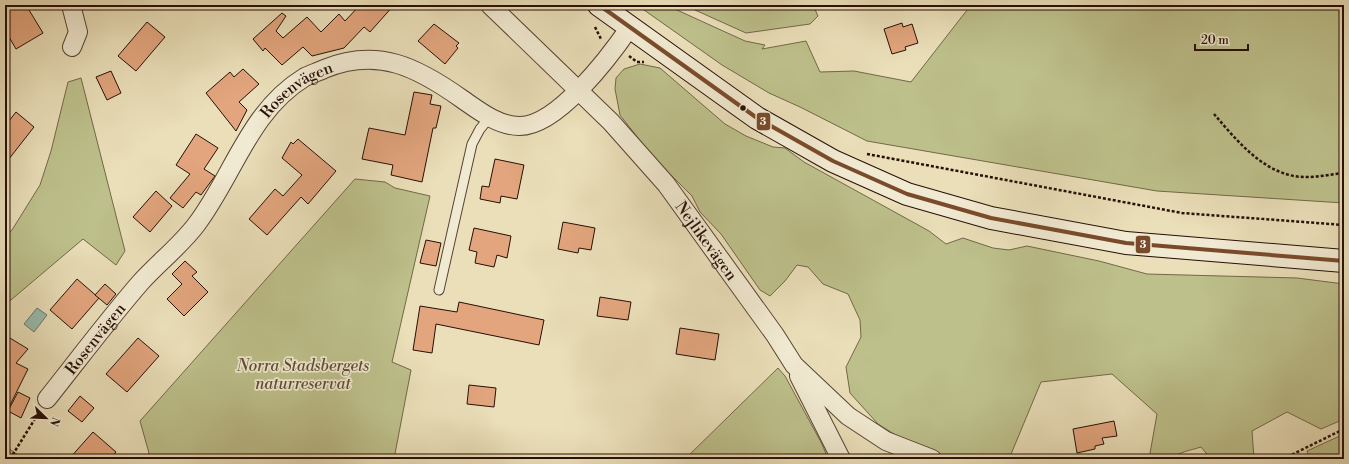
<svg xmlns="http://www.w3.org/2000/svg" width="1349" height="464" font-family="'Libre Bodoni',serif">
  <style>
    .green { fill: #bdc08b; stroke: #726848 }
    .water { fill: #98bdaf; stroke: #6b776b }
    .building { fill: #e2a57d; stroke: #270f06 }
    .lines { fill: none; stroke-linecap: round; stroke-linejoin: round }
    .lane-casing { stroke: #584333; stroke-width: 11 }
    .street-casing { stroke: #584333; stroke-width: 20 }
    .secondary-casing { stroke: #270f06; stroke-width: 24 }
    .path { stroke: #270f06; stroke-width: 2.5; stroke-dasharray: 3 2; stroke-linecap: butt }
    .lane { stroke: #f1ead2; stroke-width: 9 }
    .street { stroke: #f1ead2; stroke-width: 18 }
    .secondary { stroke: #f1ead2; stroke-width: 22 }
    .bus-1-casing { stroke: #f1ead2; stroke-width: 7 }
    .bus-1 { stroke: #7a4b2a; stroke-width: 4 }
    .bus-dot { fill: #270f06; stroke: #f1ead2; stroke-width: 1.5 }
    .labels { text-anchor: middle; stroke-width: 3.5; stroke-linejoin: round; paint-order: stroke }
    .street-label { font-size: 16px; fill: #270f06; stroke: #f1ead2 }
    .park-label { font-size: 16px; font-style: italic; fill: #5c4d35; stroke: #f1ead2 }
    .line-badge { stroke: #f1ead2; stroke-width: 1.5 }
    .badge-label { font-size: 11px; text-anchor: middle; font-weight: bold; fill: #fff }
  </style>
  <rect width="100%" height="100%" fill="#eadfb9"/>
  <filter id="stains"><feTurbulence type="fractalNoise" baseFrequency=".005" numOctaves="4"/><feColorMatrix values="0 0 0 0 .2 0 0 0 0 .09 0 0 0 0 .02 0 0 0 .5 -.17"/></filter>
  <radialGradient id="worn" r=".72"><stop offset=".6" stop-color="#630" stop-opacity="0"/><stop offset="1" stop-color="#630" stop-opacity=".3"/></radialGradient>
  <g class="green">
    <path d="M 637,5 L 666,5 L 745,41 L 765,45 L 762,49 L 806,41 L 820,72 L 854,71 L 911,82 L 971,5 L 1344,5 L 1344,203 L 1157,191 L 867,141 L 800,107 L 769,93 L 722,65 Z"/>
    <path d="M 684,5 L 813,5 L 818,16 L 810,24 L 746,33 Z"/>
    <path d="M 640,64 L 660,68 L 725,124 L 746,136 L 773,147 L 785,148 L 804,162 L 929,231 L 946,244 L 963,238 L 993,248 L 1009,250 L 1027,246 L 1099,261 L 1147,274 L 1297,278 L 1344,284 L 1344,419 L 1321,429 L 1287,412 L 1252,431 L 1254,459 L 1211,459 L 1201,447 C 1189,451 1181,451 1171,459 L 1149,459 L 1157,414 L 1112,374 L 1041,382 L 1009,459 L 949,459 L 902,439 L 878,424 L 850,393 L 846,367 L 861,337 L 860,320 L 848,294 L 823,284 L 808,267 L 797,265 L 785,281 L 770,296 L 760,290 L 721,234 L 700,212 L 692,196 L 653,157 L 620,115 L 615,89 L 616,78 L 624,69 Z"/>
    <path d="M 81,78 L 125,251 L 116,265 L 83,239 L 5,305 L 5,237 L 12,230 L 40,185 L 51,151 L 68,82 Z"/>
    <path d="M 355,179 L 385,182 L 395,188 L 430,196 L 392,362 L 411,370 L 394,459 L 144,459 L 149,453 L 140,421 Z"/>
    <path d="M 778,368 L 785,376 L 822,444 L 828,459 L 685,459 Z"/>
    <path d="M 1344,434 L 1344,459 L 1310,459 L 1307,451 Z"/>
    <path d="M 5,446 L 24,459 L 5,459 Z"/>
  </g>
  <path class="water" d="M 37,308 L 47,315 L 34,332 L 24,324 Z"/>
  <g class="building">
    <path d="M 5,5 L 26,5 L 43,33 L 16,49 L 5,30 Z"/>
    <path d="M 360,5 L 394,5 L 370,32 L 364,27 L 344,48 L 312,56 L 303,47 L 282,65 L 265,48 L 263,51 L 253,39 L 282,13 L 286,16 L 276,31 L 283,38 L 307,17 L 321,32 L 339,14 L 345,21 Z"/>
    <path d="M 147,22 L 165,37 L 136,71 L 118,56 Z"/>
    <path d="M 902,23 L 903,27 L 912,24 L 918,43 L 905,47 L 906,50 L 892,54 L 884,29 Z"/>
    <path d="M 434,24 L 459,43 L 456,46 L 458,48 L 445,64 L 418,41 Z"/>
    <path d="M 243,69 L 259,84 L 239,102 L 247,110 L 236,131 L 206,93 L 230,72 L 234,77 Z"/>
    <path d="M 111,71 L 121,93 L 107,100 L 96,77 Z"/>
    <path d="M 414,92 L 432,95 L 430,104 L 441,106 L 436,128 L 433,128 L 422,182 L 391,175 L 393,165 L 362,159 L 369,128 L 405,135 Z"/>
    <path d="M 16,112 L 34,127 L 5,164 L 5,126 Z"/>
    <path d="M 196,134 L 218,148 L 204,169 L 215,176 L 201,195 L 196,192 L 183,208 L 170,198 L 190,174 L 176,165 Z"/>
    <path d="M 298,139 L 336,171 L 308,204 L 301,197 L 267,235 L 249,219 L 275,189 L 283,196 L 302,175 L 282,158 L 291,142 L 293,144 Z"/>
    <path d="M 495,159 L 524,165 L 517,199 L 501,196 L 500,203 L 480,199 L 482,186 L 489,187 Z"/>
    <path d="M 156,191 L 172,206 L 150,232 L 133,217 Z"/>
    <path d="M 563,222 L 595,228 L 591,250 L 579,248 L 578,253 L 558,249 Z"/>
    <path d="M 474,228 L 511,236 L 507,258 L 497,255 L 494,267 L 475,263 L 477,252 L 469,250 Z"/>
    <path d="M 426,240 L 441,243 L 436,266 L 420,263 Z"/>
    <path d="M 185,261 L 197,272 L 192,276 L 208,292 L 184,316 L 167,299 L 182,284 L 172,274 Z"/>
    <path d="M 77,279 L 99,298 L 72,329 L 50,310 Z"/>
    <path d="M 105,284 L 116,294 L 107,305 L 95,295 Z"/>
    <path d="M 600,297 L 631,302 L 628,320 L 597,316 Z"/>
    <path d="M 459,302 L 544,320 L 539,345 L 436,324 L 432,353 L 413,350 L 420,306 L 457,312 Z"/>
    <path d="M 680,328 L 719,334 L 715,360 L 676,354 Z"/>
    <path d="M 5,335 L 28,349 L 16,363 L 28,369 L 5,415 Z"/>
    <path d="M 138,338 L 159,356 L 127,392 L 106,374 Z"/>
    <path d="M 469,385 L 496,388 L 494,407 L 467,404 Z"/>
    <path d="M 18,392 L 30,398 L 21,418 L 8,411 Z"/>
    <path d="M 80,396 L 94,408 L 82,422 L 68,411 Z"/>
    <path d="M 1114,421 L 1117,436 L 1102,438 L 1104,444 L 1095,446 L 1095,449 L 1077,453 L 1073,429 Z"/>
    <path d="M 93,432 L 116,452 L 110,459 L 69,459 Z"/>
  </g>
  <g class="lines">
    <defs>
      <path id="lane" d="M 439,290 L 472,144 L 480,129 L 490,117"/>
      <g id="street">
        <path d="M 71,5 L 78,32 L 72,47"/>
        <path id="s1" d="M 490,5 L 611,122 L 666,184 L 775,335 L 794,365 L 848,416 L 886,441 L 932,459"/>
        <path d="M 799,376 L 841,459"/>
        <path id="s2" d="M 47,399 C 78,360 108,320 140,283 C 158,263 180,246 196,225 C 234,175 249,111 305,77 C 311,74 318,72 324,69 C 378,47 417,67 462,99 C 478,110 498,126 519,126 C 557,127 610,56 630,27"/>
      </g>
      <path id="secondary" d="M 599,5 L 757,118 L 833,161 L 907,194 L 991,218 L 1126,243 L 1344,261"/>
    </defs>
    <use href="#lane" class="lane-casing"/>
    <use href="#street" class="street-casing"/>
    <use href="#secondary" class="secondary-casing"/>
    <g class="path">
      <path d="M 595,27 L 601,39"/>
      <path d="M 629,56 L 637,62 L 644,62"/>
      <path d="M 1214,114 C 1238,142 1267,178 1307,177 C 1320,177 1332,174 1344,173"/>
      <path d="M 867,154 L 1182,213 L 1344,225"/>
      <path d="M 10,459 L 38,414"/>
      <path d="M 1283,459 L 1344,429"/>
    </g>
    <use href="#lane" class="lane"/>
    <use href="#street" class="street"/>
    <use href="#secondary" class="secondary"/>
    <defs>
      <path id="bus-1" d="M 599,5 L 757,118 L 833,161 L 907,194 L 991,218 L 1126,243 L 1344,261"/>
    </defs>
    <use href="#bus-1" class="bus-1-casing"/>
    <use href="#bus-1" class="bus-1"/>
  </g>
  <circle class="bus-dot" cx="743" cy="108" r="3.5"/>
  <g class="labels">
    <g class="street-label">
      <text dy="6" stroke="none"><textPath href="#s2" startOffset="401">Rosenvägen</textPath></text>
      <text dy="6" stroke="none"><textPath href="#s1" startOffset="321">Nejlikevägen</textPath></text>
      <text dy="6" stroke="none"><textPath href="#s2" startOffset="77">Rosenvägen</textPath></text>
    </g>
    <g class="park-label">
      <text x="303" y="371">Norra Stadsbergets<tspan x="303" dy="18">naturreservat</tspan></text>
    </g>
  </g>
  <g class="line-badge">
    <rect x="756" y="112" width="15" height="19" rx="4" fill="#7a4b2a"/>
    <rect x="1135" y="235" width="16" height="19" rx="4" fill="#7a4b2a"/>
  </g>
  <g class="badge-label">
    <text x="763" y="125">3</text>
    <text x="1143" y="248">3</text>
  </g>
  <rect width="1349" height="464" fill="none" stroke="#eadfb9" stroke-width="20"/>
  <rect x="6" y="6" width="1337" height="452" fill="none" stroke="#270f06" stroke-width="2"/>
  <rect x="10" y="10" width="1329" height="444" fill="none" stroke="#270f06"/>
  <g transform="translate(46 418) rotate(113)" stroke="#f1ead2" stroke-width="3" paint-order="stroke">
  <path d="M0-3L7 15L0 10L-7 15Z" fill="#270f06"/>
  <text y="-6" font-size="11" font-weight="bold" text-anchor="middle" fill="#270f06">N</text>
  </g>
  <path d="M1195 44v6h53v-6" fill="none" stroke="#270f06" stroke-width="2"/>
  <text x="1201" y="44" font-size="12" fill="#270f06" stroke="#f1ead2" stroke-width="3" paint-order="stroke">20 m</text>
  <rect width="100%" height="100%" filter="url(#stains)"/>
  <rect width="100%" height="100%" fill="url(#worn)"/>
</svg>
